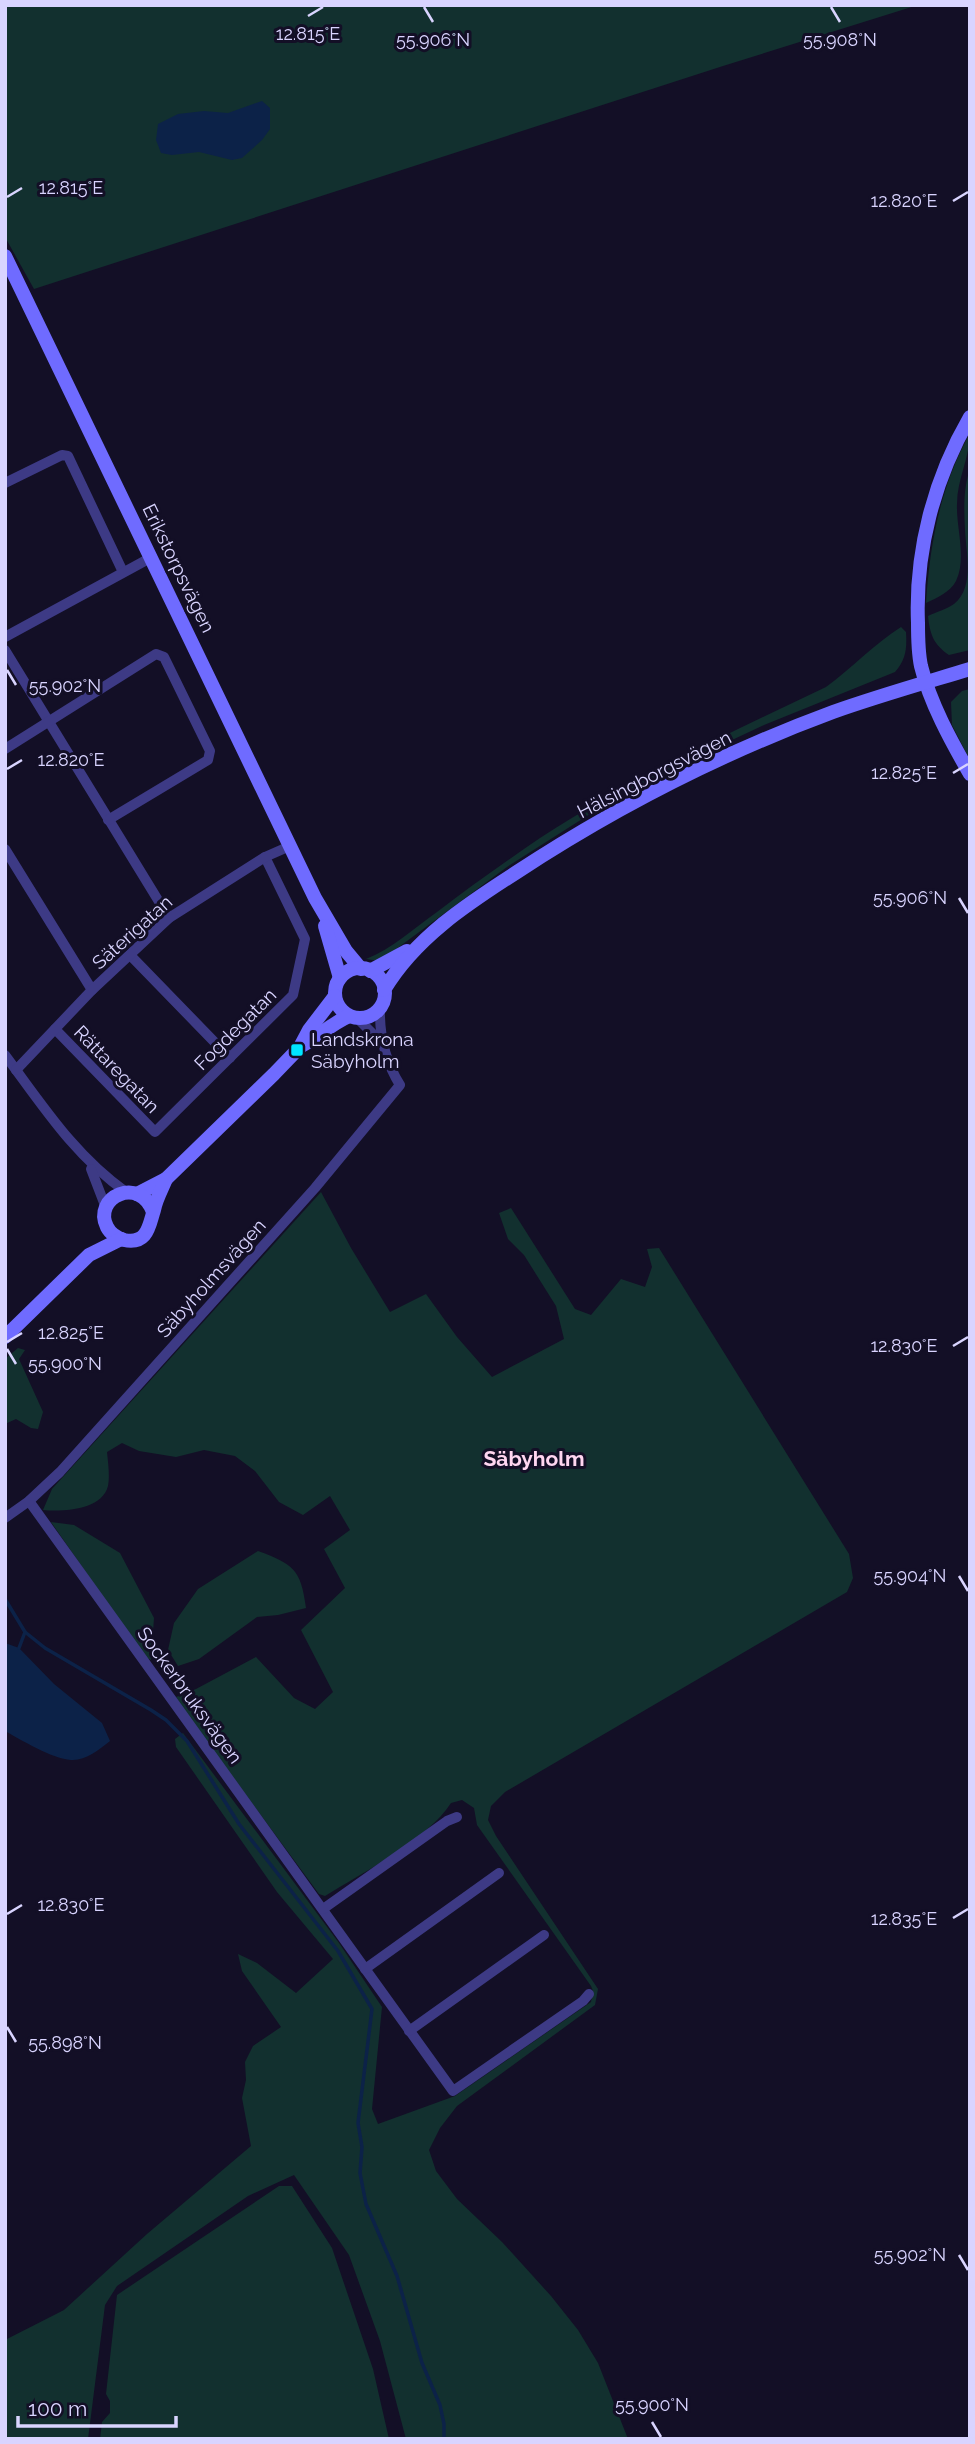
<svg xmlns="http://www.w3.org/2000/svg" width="975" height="2444" font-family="Raleway,sans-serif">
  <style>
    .green { fill: #12302f }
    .water { fill: #0c2248 }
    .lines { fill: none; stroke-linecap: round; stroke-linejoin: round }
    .stream { stroke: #0c2248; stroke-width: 3.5 }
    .street { stroke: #3d3a85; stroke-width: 10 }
    .secondary { stroke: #6f6bff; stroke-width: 14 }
    .ticks { fill: none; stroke: #d9d4ff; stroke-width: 2.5 }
    .poi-dot { fill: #00e5ff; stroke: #130f26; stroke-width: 2.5 }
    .labels { text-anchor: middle; stroke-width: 6; stroke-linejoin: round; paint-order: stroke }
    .street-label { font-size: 19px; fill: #d9d4ff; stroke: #130f26 }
    .poi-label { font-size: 19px; fill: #d9d4ff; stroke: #130f26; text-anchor: start }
    .neighbourhood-label { font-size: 21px; font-weight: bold; fill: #ffd6f0; stroke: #130f26 }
    .ticks-label { font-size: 18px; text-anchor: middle; fill: #d9d4ff; stroke: #130f26; stroke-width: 6; stroke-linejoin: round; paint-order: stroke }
  </style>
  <rect width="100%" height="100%" fill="#130f26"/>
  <g class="green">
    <path d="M 5,5 L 918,5 L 723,66 L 34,289 L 5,237 Z"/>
    <path d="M 970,433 C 970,457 957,479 957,504 C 956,528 967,558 956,581 C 950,592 937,598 926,603 C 930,543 940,487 970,433 Z"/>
    <path d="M 970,469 L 970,650 L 949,655 C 933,644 930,634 928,616 C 936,612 947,609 954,604 C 975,587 966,553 965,530 C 964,510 963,489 970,469 Z"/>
    <path d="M 901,627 L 906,632 C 907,649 906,659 895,672 L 764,725 L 683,763 L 612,800 L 507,867 L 380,961 L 366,959 C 392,949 414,928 437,912 C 471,886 505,862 540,838 C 630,780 729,733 826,687 C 852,668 874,644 901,627 Z"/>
    <path d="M 970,689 L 970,760 L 952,725 L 951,702 L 962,691 Z"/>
    <path d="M 321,1192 L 351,1248 L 390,1312 L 426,1294 L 457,1337 L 492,1377 L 564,1339 L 556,1306 L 524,1255 L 508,1239 L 499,1213 L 511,1208 L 575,1309 L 591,1315 L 621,1279 L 645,1287 L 652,1267 L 647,1249 L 659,1248 L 849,1554 L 853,1578 L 847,1592 L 505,1792 L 491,1806 L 488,1820 L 496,1836 L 598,1989 L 595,2005 L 457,2106 L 440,2128 L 429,2150 L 436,2171 L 457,2199 L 502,2242 L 551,2296 L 578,2330 L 598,2363 L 628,2439 L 406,2439 L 380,2341 L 349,2255 L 294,2175 L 248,2196 L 117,2286 L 105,2305 L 88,2439 L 5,2439 L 5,2340 L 64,2310 L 147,2234 L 251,2146 L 242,2098 L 246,2080 L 245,2062 L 253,2046 L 281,2027 L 242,1971 L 238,1954 L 257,1963 L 296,1993 L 333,1959 L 277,1892 L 176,1747 L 175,1739 L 183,1733 L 339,1943 L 382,2007 L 372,2109 L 378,2124 L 455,2096 L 591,2002 L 593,1991 L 591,1986 L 477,1825 L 474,1808 L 462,1800 L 451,1803 C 429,1838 361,1874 325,1896 L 319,1894 L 190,1719 L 176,1697 L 196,1689 L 256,1657 L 294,1698 L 315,1709 L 333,1692 L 301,1630 L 345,1588 L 324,1549 L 350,1530 L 330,1496 L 303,1515 L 279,1502 L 255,1471 L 235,1456 L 204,1450 L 176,1457 L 139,1451 L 122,1443 L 107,1452 C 108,1462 110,1476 108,1486 C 102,1510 63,1512 43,1510 L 52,1489 Z"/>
    <path d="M 18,1348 L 25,1350 L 19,1359 L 43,1412 L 38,1429 L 31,1428 L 16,1419 L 5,1424 L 5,1359 Z"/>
    <path d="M 51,1522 L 74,1525 L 120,1553 L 154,1618 L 151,1660 L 145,1657 Z"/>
    <path d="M 258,1551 C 293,1564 301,1569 306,1608 L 278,1615 L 257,1617 L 199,1659 L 178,1666 L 168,1650 L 174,1623 L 198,1589 Z"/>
    <path d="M 279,2186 L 292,2186 L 332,2248 L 373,2369 L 389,2439 L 100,2439 L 102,2422 L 110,2413 L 110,2401 L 106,2394 L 117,2295 Z"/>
  </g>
  <g class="water">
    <path d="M 262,101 L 270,108 L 270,129 L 262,140 L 242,158 L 232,160 L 199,152 L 172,155 L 161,153 L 156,140 L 158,124 L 178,114 L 204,111 L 228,113 Z"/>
    <path d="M 5,1643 L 19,1648 L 54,1684 L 102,1723 L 110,1741 C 99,1750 85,1761 71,1760 C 53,1759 21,1740 5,1731 Z"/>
  </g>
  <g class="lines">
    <g class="stream">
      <path d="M 5,1599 L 25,1632 L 45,1648 L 151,1710 L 166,1720 L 187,1741 L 239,1824 L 338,1951 L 372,2009 L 358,2123 L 362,2147 L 360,2173 L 366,2204 L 397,2276 L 422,2363 L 440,2405 L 444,2424 L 444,2439"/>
      <path d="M 19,1648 L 25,1632"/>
    </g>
    <g class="street">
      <path d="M 5,483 L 62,455 L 68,456 L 123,572"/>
      <path d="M 5,637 L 152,557"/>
      <path d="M 5,650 L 169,918"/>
      <path d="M 5,749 L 156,654 L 164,657 L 210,751 L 208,760 L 108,820"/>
      <path d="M 5,849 L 92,990"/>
      <path d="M 130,955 L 230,1058"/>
      <path d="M 357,1018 L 381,1042"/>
      <path d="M 55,1029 L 155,1132 L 293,995 L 305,939 L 265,857"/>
      <path d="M 5,1055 C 43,1106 74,1155 126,1192"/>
      <path d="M 16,1070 L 92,990 L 169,918 L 265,857 L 290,846"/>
      <path d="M 91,1169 L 106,1208"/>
      <path d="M 29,1501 L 453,2091 L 583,2001 L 589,1994"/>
      <path d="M 5,1518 L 29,1501 L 60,1472 L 315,1188 L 400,1085 C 385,1061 379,1035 380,1006"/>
      <path d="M 323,1909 L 447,1821 L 457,1817"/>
      <path d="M 365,1969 L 499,1873"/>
      <path d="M 409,2031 L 544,1935"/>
    </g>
    <g class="secondary">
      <path d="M 5,256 L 315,898 L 346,951 L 361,969"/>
      <path d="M 970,417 C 934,479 915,551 918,623 C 918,637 918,652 921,666 C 930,703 951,741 970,774"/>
      <path d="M 325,926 L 340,978"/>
      <circle cx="360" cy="993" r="25"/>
      <path d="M 370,971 L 407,951"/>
      <path d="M 384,990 C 415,938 467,904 517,872 C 616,807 722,753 833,712 C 878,696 924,683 970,669"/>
      <path d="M 301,1046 C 318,1037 331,1024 349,1016"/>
      <path d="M 137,1194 L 166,1179 L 274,1074 L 300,1047 L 309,1030 L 335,996"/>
      <path d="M 153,1212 C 140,1175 92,1197 107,1227 C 110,1233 117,1238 124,1240 C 148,1245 149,1225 154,1210 C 156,1199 162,1189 166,1179"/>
      <path d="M 5,1337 L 89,1255 L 121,1239"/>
    </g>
  </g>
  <path class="ticks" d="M 424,7 L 433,22M 831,7 L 840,22M 308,16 L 323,7M 7,197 L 22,188M 953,201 L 968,192M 7,670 L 16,685M 7,769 L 22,760M 953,773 L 968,764M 959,898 L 968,913M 7,1342 L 22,1333M 953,1346 L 968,1337M 7,1349 L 16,1364M 959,1576 L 968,1591M 7,1914 L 22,1905M 953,1918 L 968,1909M 7,2027 L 16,2042M 959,2255 L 968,2270M 652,2422 L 661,2437"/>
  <rect class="poi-dot" x="290" y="1043" width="14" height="14" rx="3.5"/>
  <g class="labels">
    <g class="street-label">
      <text transform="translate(179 568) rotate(64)" y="7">Erikstorpsvägen</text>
      <text transform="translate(654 774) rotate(-27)" y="7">Hälsingborgsvägen</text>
      <text transform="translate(132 932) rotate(-42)" y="7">Säterigatan</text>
      <text transform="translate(235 1029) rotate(-45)" y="7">Fogdegatan</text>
      <text transform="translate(117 1069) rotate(46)" y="7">Rättaregatan</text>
      <text transform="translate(211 1278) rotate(-48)" y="7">Säbyholmsvägen</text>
      <text transform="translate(190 1695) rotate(54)" y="7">Sockerbruksvägen</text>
    </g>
    <g class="poi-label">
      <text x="311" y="1046">Landskrona<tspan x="311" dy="22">Säbyholm</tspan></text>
    </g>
    <g class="neighbourhood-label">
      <text x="534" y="1466">Säbyholm</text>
    </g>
  </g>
  <g class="ticks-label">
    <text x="308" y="40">12.815°E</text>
    <text x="433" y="46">55.906°N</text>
    <text x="840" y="46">55.908°N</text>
    <text x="71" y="194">12.815°E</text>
    <text x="904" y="207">12.820°E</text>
    <text x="65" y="692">55.902°N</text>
    <text x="71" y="766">12.820°E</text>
    <text x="904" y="779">12.825°E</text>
    <text x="910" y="904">55.906°N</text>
    <text x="71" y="1339">12.825°E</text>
    <text x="904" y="1352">12.830°E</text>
    <text x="65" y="1370">55.900°N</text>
    <text x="910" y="1582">55.904°N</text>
    <text x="71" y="1911">12.830°E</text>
    <text x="904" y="1925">12.835°E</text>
    <text x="65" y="2049">55.898°N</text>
    <text x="910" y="2261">55.902°N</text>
    <text x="652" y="2411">55.900°N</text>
  </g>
  <rect width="975" height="2444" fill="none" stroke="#d9d4ff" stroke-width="14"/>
  <path d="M18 2416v10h158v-10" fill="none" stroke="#d9d4ff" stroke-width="3.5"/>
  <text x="28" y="2416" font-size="21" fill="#d9d4ff" stroke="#130f26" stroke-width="5" paint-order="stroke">100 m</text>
</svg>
